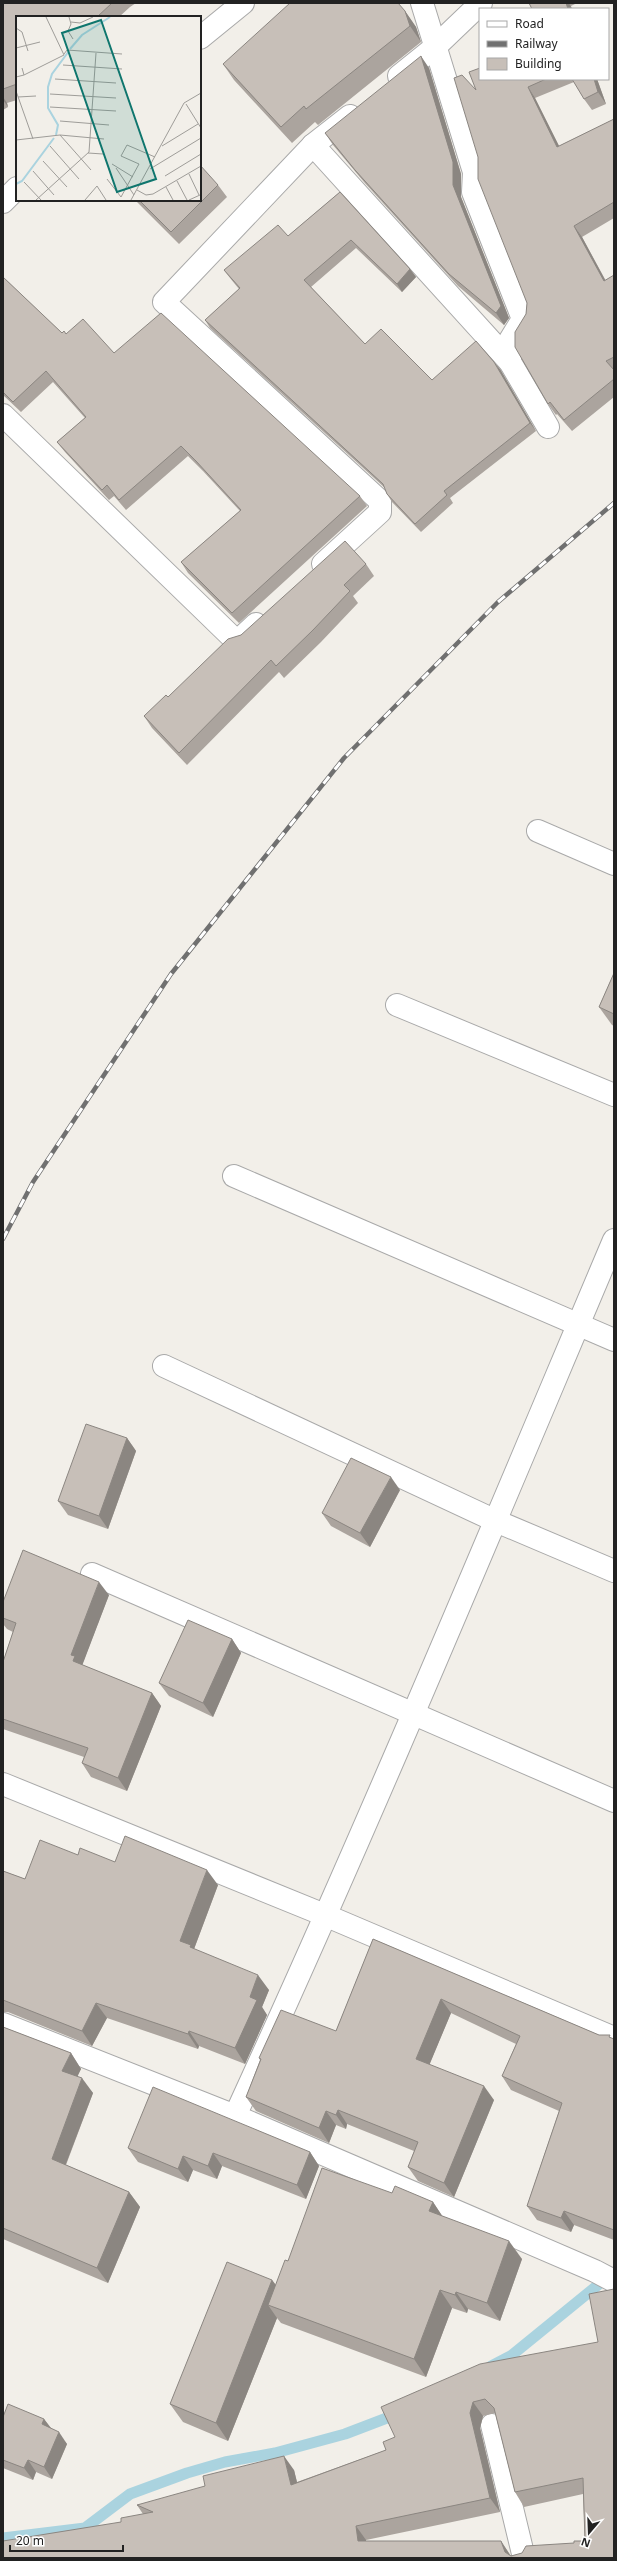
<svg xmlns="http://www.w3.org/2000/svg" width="617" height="2561" font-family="'Noto Sans',sans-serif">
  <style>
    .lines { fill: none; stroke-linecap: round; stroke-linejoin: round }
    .stream { stroke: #aad3df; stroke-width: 11 }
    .street-casing { stroke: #a9a9a9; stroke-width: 24 }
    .street { stroke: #fff; stroke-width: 22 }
    .rail-casing { stroke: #707070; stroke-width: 4.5 }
    .rail { stroke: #fff; stroke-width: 3; stroke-dasharray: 9; stroke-linecap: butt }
    .wall { fill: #aba49e; fill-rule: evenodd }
    .shaded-wall { fill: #8b8681 }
    .building { fill: #c7bfb8; stroke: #8b8681; fill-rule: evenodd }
    .inset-river { fill: none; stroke: #aad3df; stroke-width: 2 }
    .inset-road { fill: none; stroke: #9f9d99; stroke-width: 1 }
    .view { fill: #0f766e; fill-opacity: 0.15; stroke: #0f766e; stroke-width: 2 }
    .inset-edge { fill: none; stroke: #222; stroke-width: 2 }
  </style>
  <rect width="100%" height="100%" fill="#f2efe9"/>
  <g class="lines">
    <g class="stream">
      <path d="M 491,2366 L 512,2355 L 609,2276"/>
      <path d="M 3,2538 L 85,2528 L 130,2494 L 187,2473 L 225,2462 L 275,2453 L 345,2434 L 400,2413"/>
    </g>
    <defs>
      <g id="street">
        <path d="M 422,3 L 474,172 L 473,192 L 523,319 L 510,340 L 510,362"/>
        <path d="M 200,38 L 243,3"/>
        <path d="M 399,76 L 435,47 L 481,3"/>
        <path d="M 313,145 L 510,362 L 548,427"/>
        <path d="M 3,202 L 17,188"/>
        <path d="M 3,415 L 233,638 L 241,638 L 256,624"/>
        <path d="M 323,564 L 380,512 L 380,501 L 164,302 L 313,145 L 350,116"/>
        <path d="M 538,831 L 614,864"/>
        <path d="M 397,1005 L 614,1095"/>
        <path d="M 234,1176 L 614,1340"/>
        <path d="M 164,1366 L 496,1521 L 614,1571"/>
        <path d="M 92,1574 L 614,1801"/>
        <path d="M 3,1784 L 327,1916 L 614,2038"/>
        <path d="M 3,2024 L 235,2116 L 595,2271 L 614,2281"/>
        <path d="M 235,2116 C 368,1827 490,1533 614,1240"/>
        <path d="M 492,2425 L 524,2558"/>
      </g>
    </defs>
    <use href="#street" class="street-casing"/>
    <use href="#street" class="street"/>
    <defs>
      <path id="rail" d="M 3,1239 L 33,1182 L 171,974 L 344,758 L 498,602 L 614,503"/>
    </defs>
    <use href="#rail" class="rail-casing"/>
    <use href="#rail" class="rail"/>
  </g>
  <g class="wall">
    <path d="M 3,3 L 136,3 L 130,7 L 119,17 L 17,17 L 17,100 L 7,103 L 8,107 L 3,110 Z"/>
    <path d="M 529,3 L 577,3 L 571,6 L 572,9 L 532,9 Z"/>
    <path d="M 405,11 L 416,27 L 421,42 L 318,125 L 315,122 L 292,143 L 234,80 L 223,64 Z"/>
    <path d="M 429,68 L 461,174 L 461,197 L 509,318 L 504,325 L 458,286 L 364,182 L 333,145 L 325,133 Z"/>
    <path d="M 480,79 L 597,79 L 606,104 L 592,110 L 584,99 L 574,82 L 535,98 L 559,146 L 614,119 L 614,218 L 582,237 L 606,281 L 614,275 L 614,397 L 572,431 L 557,414 L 556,415 L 548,404 L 526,314 L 527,303 L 478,157 L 476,90 Z"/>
    <path d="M 218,185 L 227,197 L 179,244 L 135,200 L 200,200 Z"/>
    <path d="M 340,192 L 410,269 L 416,277 L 402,292 L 356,248 L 311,287 L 365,344 L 432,380 L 500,369 L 536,431 L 450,498 L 453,503 L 421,532 L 392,502 L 387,494 L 385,488 L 210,328 L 205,320 L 239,289 L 230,278 L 224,270 L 288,236 Z"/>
    <path d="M 3,277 L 62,333 L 66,334 L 114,353 L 360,496 L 367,506 L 239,623 L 188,573 L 181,562 L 240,511 L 203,471 L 188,456 L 126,510 L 114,496 L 109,500 L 65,452 L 57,442 L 85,418 L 53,382 L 21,412 L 3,395 Z"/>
    <path d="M 366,564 L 374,576 L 353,596 L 358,603 L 321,642 L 284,678 L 279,672 L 187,765 L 152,728 L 144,716 L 168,697 L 241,635 Z"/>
    <path d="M 614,973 L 614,1026 L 612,1025 L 599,1007 Z"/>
    <path d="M 127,1438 L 136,1451 L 108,1529 L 68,1515 L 58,1501 Z"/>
    <path d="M 400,1490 L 370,1547 L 331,1526 L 322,1513 Z"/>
    <path d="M 109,1595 L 82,1665 L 152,1693 L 161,1706 L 127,1791 L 91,1777 L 82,1763 L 84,1757 L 3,1729 L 3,1662 L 13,1632 L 7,1629 L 3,1624 L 3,1602 Z"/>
    <path d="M 232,1639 L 241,1653 L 213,1717 L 169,1696 L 159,1683 Z"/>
    <path d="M 78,1855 L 115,1862 L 218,1885 L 194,1949 L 269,1990 L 262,2007 L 267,2015 L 245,2064 L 199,2046 L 198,2049 L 107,2018 L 92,2046 L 8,2012 L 3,2012 L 3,1871 L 25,1879 Z"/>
    <path d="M 373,1939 L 599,2035 L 614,2039 L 614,2240 L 574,2225 L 571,2232 L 537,2220 L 527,2206 L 559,2111 L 511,2090 L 502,2076 L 516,2044 L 451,2013 L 429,2065 L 494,2100 L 454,2197 L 418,2181 L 408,2167 L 414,2151 L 347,2124 L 346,2129 L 336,2125 L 329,2143 L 256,2111 L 246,2097 L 260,2060 L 259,2058 L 336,2031 Z"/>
    <path d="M 3,2027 L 71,2053 L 81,2069 L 77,2076 L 93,2093 L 66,2165 L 129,2192 L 140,2207 L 108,2283 L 3,2239 Z"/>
    <path d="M 128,2148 L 310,2152 L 319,2166 L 306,2199 L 222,2166 L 217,2179 L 193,2170 L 188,2182 L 138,2162 Z"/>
    <path d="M 392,2193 L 433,2202 L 442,2216 L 522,2259 L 500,2321 L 468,2309 L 467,2313 L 452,2308 L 426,2377 L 281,2323 L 277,2318 L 228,2441 L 183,2422 L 170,2404 L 272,2280 L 276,2285 L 288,2261 Z"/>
    <path d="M 598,2342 L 614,2558 L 3,2558 L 121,2522 L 143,2514 L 137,2505 L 294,2470 L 297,2482 L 386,2450 L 395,2437 ZM 495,2413 L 515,2492 L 524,2507 L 583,2494 L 585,2541 L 511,2556 L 501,2541 L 366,2541 L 366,2540 L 500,2512 L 480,2428 L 483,2416 Z"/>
    <path d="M 3,2417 L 44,2419 L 51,2428 L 67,2444 L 52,2479 L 36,2472 L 33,2480 L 3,2468 Z"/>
  </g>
  <g class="shaded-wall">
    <path d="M 566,3 L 569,3 L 572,9 L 568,9 Z"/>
    <path d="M 405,11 L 416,27 L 421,42 L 410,26 Z"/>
    <path d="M 421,56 L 429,68 L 461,174 L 461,197 L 509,318 L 504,325 L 496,313 L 453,185 Z"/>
    <path d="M 594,79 L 597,79 L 606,104 L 598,92 Z"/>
    <path d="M 528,87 L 535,98 L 565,158 L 557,147 Z"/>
    <path d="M 3,97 L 7,103 L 8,107 L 3,100 Z"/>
    <path d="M 574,226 L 582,237 L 612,293 L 604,281 Z"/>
    <path d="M 410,269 L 416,277 L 402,292 L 397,284 Z"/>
    <path d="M 494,362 L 500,369 L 536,431 L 530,423 Z"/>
    <path d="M 127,1438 L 136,1451 L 108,1529 L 99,1516 Z"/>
    <path d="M 391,1477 L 400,1490 L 370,1547 L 360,1533 Z"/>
    <path d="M 99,1582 L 109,1595 L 82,1666 L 73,1661 L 71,1655 Z"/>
    <path d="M 232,1639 L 241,1653 L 213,1717 L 203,1703 Z"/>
    <path d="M 152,1693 L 161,1706 L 127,1791 L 118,1778 Z"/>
    <path d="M 207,1870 L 218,1885 L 194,1949 L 202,1960 L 180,1941 Z"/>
    <path d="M 258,1975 L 269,1990 L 262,2007 L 267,2015 L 245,2064 L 235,2048 L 250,1997 Z"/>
    <path d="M 441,1999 L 451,2013 L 426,2073 L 416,2059 Z"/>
    <path d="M 96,2003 L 107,2018 L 92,2046 L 82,2031 Z"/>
    <path d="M 189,2031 L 199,2046 L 198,2049 L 188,2034 Z"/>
    <path d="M 71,2053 L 81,2069 L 73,2086 L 62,2071 Z"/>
    <path d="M 82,2078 L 93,2093 L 62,2174 L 52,2159 Z"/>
    <path d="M 484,2086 L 494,2100 L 454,2197 L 444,2183 Z"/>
    <path d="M 338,2110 L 347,2124 L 346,2129 L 336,2115 Z"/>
    <path d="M 326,2111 L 336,2125 L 329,2143 L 319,2128 Z"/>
    <path d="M 310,2152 L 319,2166 L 306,2199 L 297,2185 Z"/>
    <path d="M 213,2153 L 222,2166 L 217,2179 L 208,2166 Z"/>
    <path d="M 183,2156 L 193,2170 L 188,2182 L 178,2169 Z"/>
    <path d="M 129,2192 L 140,2207 L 108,2283 L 97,2268 Z"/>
    <path d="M 433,2202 L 445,2220 L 429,2211 Z"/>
    <path d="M 564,2211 L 574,2225 L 571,2232 L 561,2218 Z"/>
    <path d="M 509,2241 L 522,2259 L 500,2321 L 487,2303 Z"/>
    <path d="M 272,2280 L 285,2298 L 268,2305 L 277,2318 L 228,2441 L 216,2423 Z"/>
    <path d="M 440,2290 L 452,2308 L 426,2377 L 414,2359 Z"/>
    <path d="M 456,2292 L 468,2309 L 467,2313 L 455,2295 Z"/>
    <path d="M 473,2402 L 483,2416 L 480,2428 L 500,2512 L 490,2498 L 470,2413 Z"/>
    <path d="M 44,2419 L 53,2431 L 42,2424 Z"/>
    <path d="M 59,2432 L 67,2444 L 52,2479 L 44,2467 Z"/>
    <path d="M 284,2456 L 294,2470 L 301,2499 L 291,2485 Z"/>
    <path d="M 28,2460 L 36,2472 L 33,2480 L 24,2468 Z"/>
    <path d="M 356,2526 L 366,2540 L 368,2555 L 358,2541 Z"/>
    <path d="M 501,2541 L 510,2555 L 505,2552 Z"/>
  </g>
  <g class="building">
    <path d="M 3,3 L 112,3 L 97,17 L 17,17 L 17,84 L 3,89 Z"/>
    <path d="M 290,3 L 398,3 L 405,11 L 410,26 L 306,109 L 304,106 L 281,127 L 223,64 Z"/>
    <path d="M 529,3 L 566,3 L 568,9 L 532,9 Z"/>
    <path d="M 421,56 L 453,162 L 453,185 L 501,306 L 496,313 L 449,274 L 355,170 L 325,133 Z"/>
    <path d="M 480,68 L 480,79 L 546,79 L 528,87 L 557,147 L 614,119 L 614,202 L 574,226 L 604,281 L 614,275 L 614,357 L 606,361 L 614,370 L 614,379 L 564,420 L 550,402 L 548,404 L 515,347 L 515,332 L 526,314 L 527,303 L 478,179 L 478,157 L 454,78 L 462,75 L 476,90 L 469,72 Z"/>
    <path d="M 572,79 L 594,79 L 598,92 L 584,99 Z"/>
    <path d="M 200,165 L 218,185 L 171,232 L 139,200 L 200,200 Z"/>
    <path d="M 340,192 L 410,269 L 397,284 L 351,240 L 304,280 L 365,344 L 381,329 L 432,380 L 476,341 L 494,362 L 530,423 L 444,491 L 447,495 L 415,524 L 387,494 L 383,484 L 205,320 L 240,288 L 224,270 L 278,225 L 288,236 Z"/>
    <path d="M 3,277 L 62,333 L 64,331 L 66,334 L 83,319 L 114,353 L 161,313 L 360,496 L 232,613 L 181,562 L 241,510 L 196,461 L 181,446 L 119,500 L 107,485 L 102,490 L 57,442 L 86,417 L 46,371 L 13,402 L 3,392 Z"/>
    <path d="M 345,541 L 366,564 L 344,585 L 350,591 L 313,630 L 276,666 L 271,660 L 179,753 L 144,716 L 166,695 L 168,697 L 228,639 L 241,635 Z"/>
    <path d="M 614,973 L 614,1014 L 599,1007 Z"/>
    <path d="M 86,1424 L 127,1438 L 99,1516 L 58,1501 Z"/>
    <path d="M 351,1458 L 391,1477 L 360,1533 L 322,1513 Z"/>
    <path d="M 23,1550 L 99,1582 L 71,1655 L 75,1656 L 73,1661 L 152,1693 L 118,1778 L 82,1763 L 88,1748 L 3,1719 L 3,1662 L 16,1623 L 3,1618 L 3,1602 Z"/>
    <path d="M 188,1620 L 232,1639 L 203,1703 L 159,1683 Z"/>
    <path d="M 125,1836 L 207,1870 L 180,1941 L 191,1945 L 190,1947 L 258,1975 L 250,1997 L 257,2000 L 235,2048 L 189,2031 L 188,2034 L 96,2003 L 82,2031 L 3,2000 L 3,1871 L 25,1879 L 40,1840 L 78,1855 L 80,1848 L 115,1862 Z"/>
    <path d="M 373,1939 L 599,2035 L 610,2035 L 609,2037 L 614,2039 L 614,2230 L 564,2211 L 561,2218 L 527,2206 L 562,2103 L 502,2076 L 520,2036 L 441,1999 L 416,2059 L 484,2086 L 444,2183 L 408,2167 L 418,2142 L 338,2110 L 336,2115 L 326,2111 L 319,2128 L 246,2097 L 261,2059 L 259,2058 L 281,2010 L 336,2031 Z"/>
    <path d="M 3,2027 L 71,2053 L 62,2071 L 82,2078 L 52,2159 L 129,2192 L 97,2268 L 3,2228 Z"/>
    <path d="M 153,2087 L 310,2152 L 297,2185 L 213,2153 L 208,2166 L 183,2156 L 178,2169 L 128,2148 Z"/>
    <path d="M 322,2168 L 392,2193 L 395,2186 L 433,2202 L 429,2211 L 509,2241 L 487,2303 L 456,2292 L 455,2295 L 440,2290 L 414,2359 L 268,2305 L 285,2260 L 288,2261 Z"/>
    <path d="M 227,2262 L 272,2280 L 216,2423 L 170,2404 Z"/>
    <path d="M 614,2289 L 614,2558 L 3,2558 L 3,2541 L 121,2522 L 121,2518 L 153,2512 L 137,2505 L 205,2486 L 203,2476 L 284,2456 L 291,2485 L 386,2450 L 383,2442 L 395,2437 L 381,2407 L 480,2364 L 598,2342 L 589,2294 ZM 485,2399 L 494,2408 L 515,2492 L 583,2478 L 585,2541 L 574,2541 L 574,2543 L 526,2546 L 522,2553 L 511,2556 L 505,2552 L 501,2541 L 358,2541 L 356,2526 L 490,2498 L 470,2413 L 473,2402 Z"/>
    <path d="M 8,2404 L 44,2419 L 42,2424 L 59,2432 L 44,2467 L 28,2460 L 24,2468 L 3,2460 L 3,2417 Z"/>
  </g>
  <g transform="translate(16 16)">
    <rect width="185" height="185" fill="#f2efe9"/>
    <path class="inset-river" d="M 54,33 L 66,19 L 94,1M 40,119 L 42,109 L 32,92 L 32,71 L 36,58 L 53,35M 0,168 L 6,165 L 38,122"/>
    <path class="inset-road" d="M 53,1 L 55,8 L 52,15 L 57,23M 55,6 L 64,7 L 77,1M 0,12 L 6,16 L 12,35M 0,32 L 24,26M 48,38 L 51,34 L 106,38M 47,49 L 106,53M 8,59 L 48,39 L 30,1M 0,61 L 8,59 L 6,52M 39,63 L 100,67M 0,75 L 17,123M 34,78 L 100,82M 2,81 L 20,80M 170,88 L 185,112M 34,91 L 100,95M 44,105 L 93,109M 44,119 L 75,154M 0,124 L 44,119 L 88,123M 34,130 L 63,163M 146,130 L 182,108M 72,137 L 87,138M 27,145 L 51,171M 96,148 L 117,161M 100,152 L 118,179M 134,153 L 185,122M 17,155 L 38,179M 173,158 L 183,179M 149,160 L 185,138M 91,163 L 105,181 L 123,148 L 105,140 L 111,129 L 139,141M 161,165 L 171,184M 8,166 L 25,184M 150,171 L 157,184M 121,174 L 130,179 L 137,178 L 185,150M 20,184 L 73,136 L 80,37M 69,184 L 81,170 L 90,184M 115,184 L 168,87 L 185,77M 173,184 L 184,179"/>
    <path class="view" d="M 85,4 L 140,163 L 101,176 L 46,17 Z"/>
    <rect width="185" height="185" class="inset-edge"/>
  </g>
  <rect width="617" height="2561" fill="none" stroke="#222222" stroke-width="8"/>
  <rect x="479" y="8" width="130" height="72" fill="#ffffff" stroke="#a7a7a7"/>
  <rect x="487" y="21" width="20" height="6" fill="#ffffff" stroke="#a7a7a7"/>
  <text x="515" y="28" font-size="12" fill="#222222">Road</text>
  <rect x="487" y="41" width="20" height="6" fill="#707070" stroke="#a7a7a7"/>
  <text x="515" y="48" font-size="12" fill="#222222">Railway</text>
  <rect x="487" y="58" width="20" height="12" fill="#c7bfb8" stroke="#a7a7a7"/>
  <text x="515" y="68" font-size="12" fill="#222222">Building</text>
  <g transform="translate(589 2533) rotate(199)" stroke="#ffffff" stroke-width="3" paint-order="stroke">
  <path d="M0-3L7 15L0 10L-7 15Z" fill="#222222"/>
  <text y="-6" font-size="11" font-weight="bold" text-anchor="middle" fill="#222222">N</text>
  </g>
  <path d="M10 2545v6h113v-6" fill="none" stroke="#222222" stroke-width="2"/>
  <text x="16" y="2545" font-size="12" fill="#222222" stroke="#ffffff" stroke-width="3" paint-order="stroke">20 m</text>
</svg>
